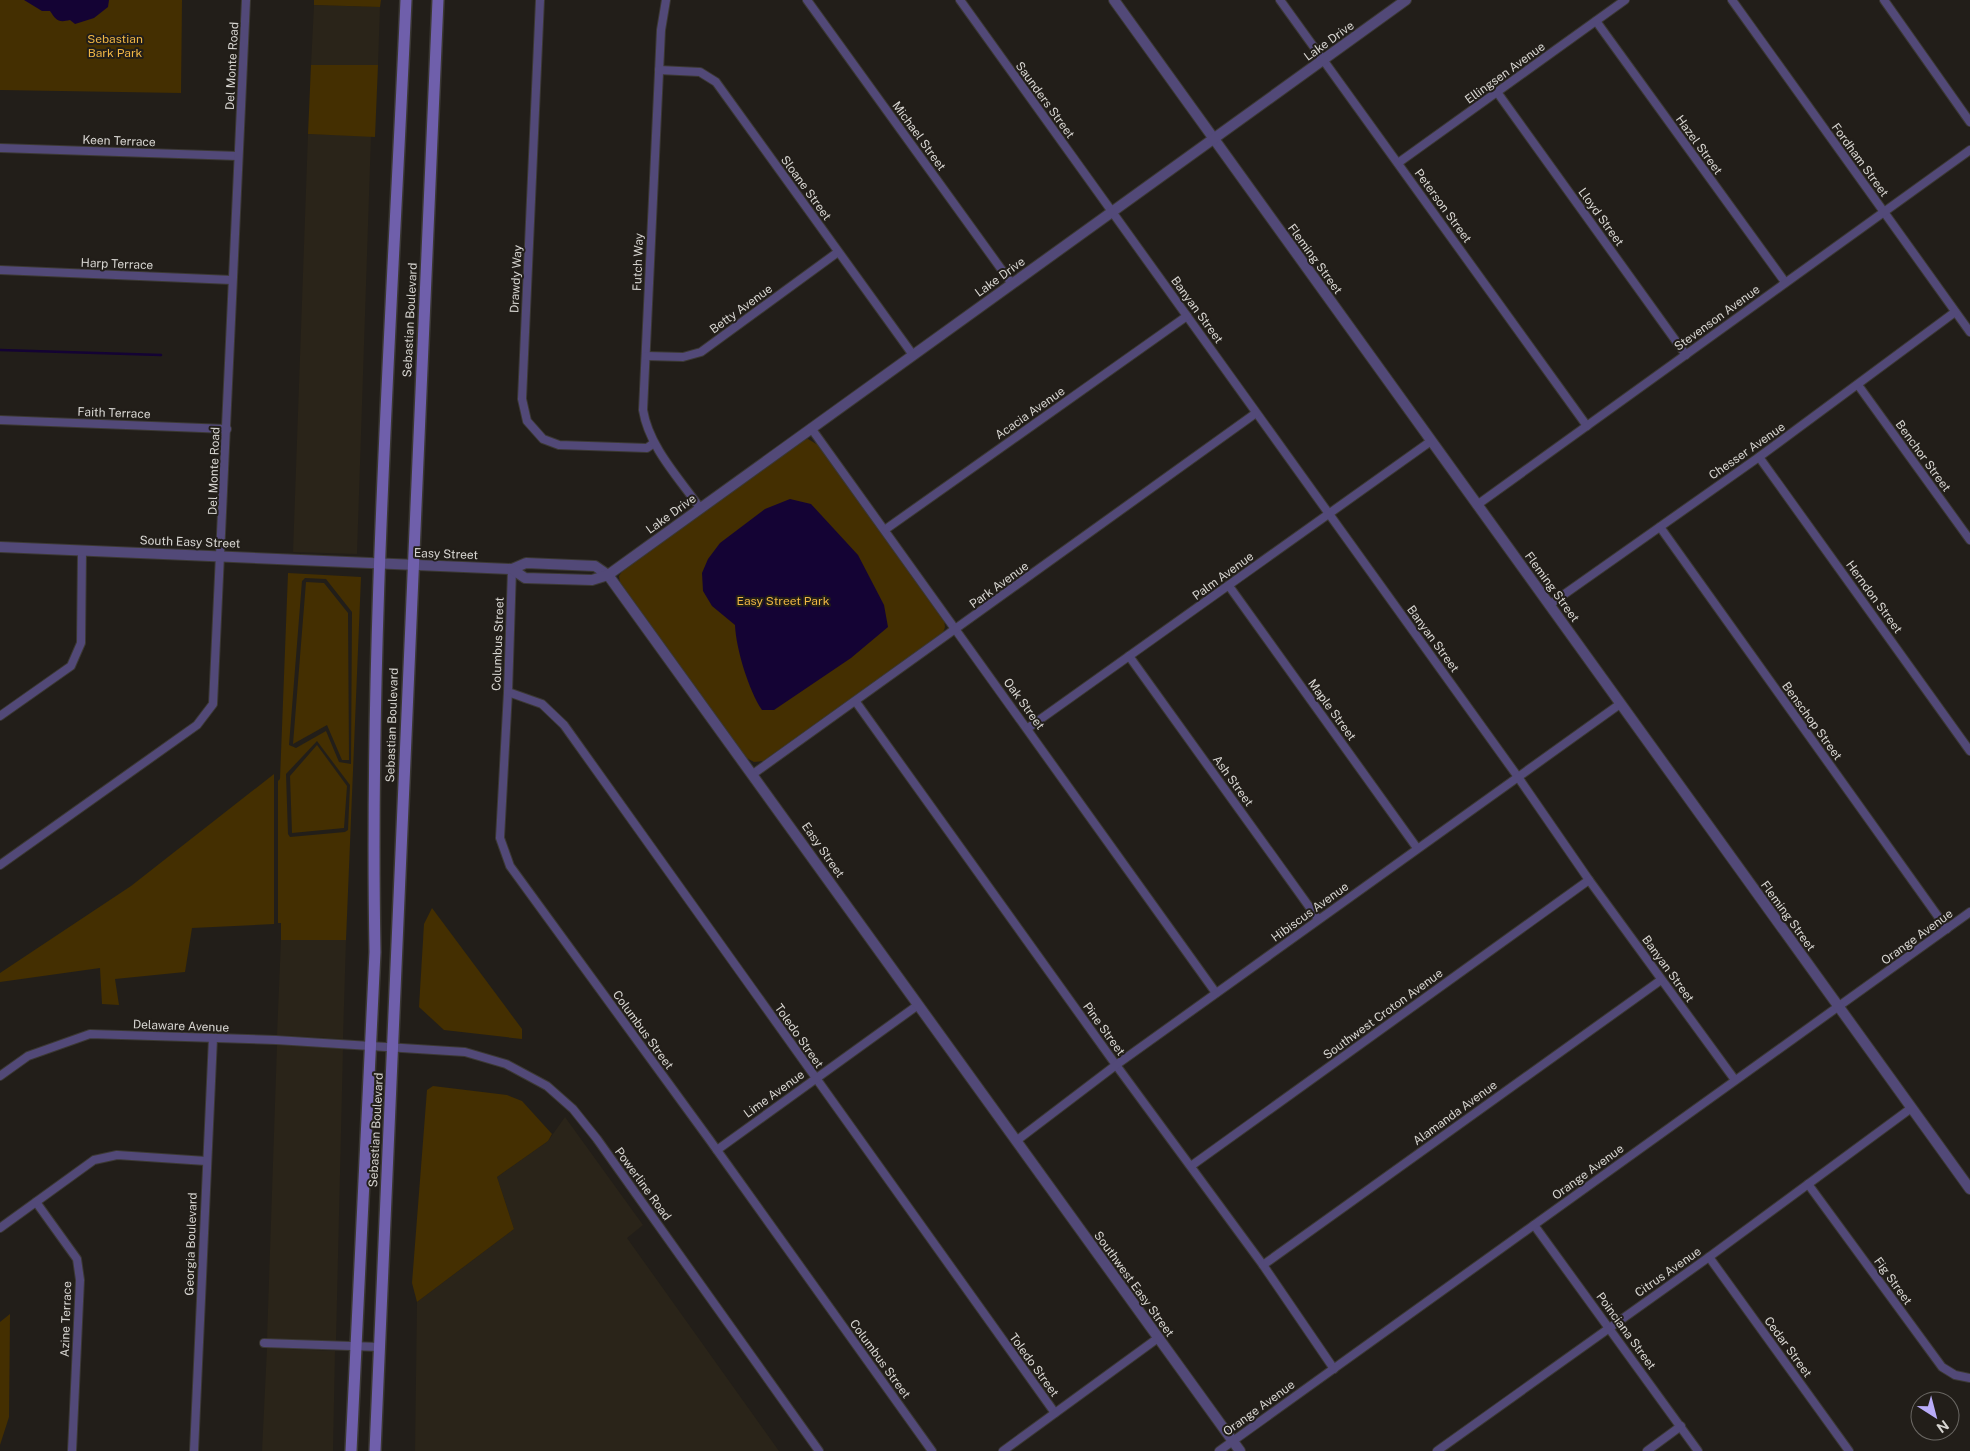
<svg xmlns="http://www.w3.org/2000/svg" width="1970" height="1451" font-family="'Public Sans',sans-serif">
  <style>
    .built { fill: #2a2419 }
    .green { fill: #442f01; fill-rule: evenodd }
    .water { fill: #140334 }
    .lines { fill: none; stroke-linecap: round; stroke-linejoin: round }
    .stream { stroke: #140334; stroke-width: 2.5 }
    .minor-casing { stroke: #3b3833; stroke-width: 10 }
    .tertiary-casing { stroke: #3b3833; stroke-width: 12 }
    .secondary-casing { stroke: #3b3833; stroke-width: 14 }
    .minor { stroke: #524978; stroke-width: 8 }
    .tertiary { stroke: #524978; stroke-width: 10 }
    .secondary { stroke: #6f5fab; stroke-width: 11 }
    .labels { text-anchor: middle; stroke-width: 4; stroke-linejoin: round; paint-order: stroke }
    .park-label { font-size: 12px; fill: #f0b645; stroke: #221e19 }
    .street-label { font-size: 12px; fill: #d7d5d1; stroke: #221e19 }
  </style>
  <rect width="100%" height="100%" fill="#221e19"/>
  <g class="built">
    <path d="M 314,5 L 380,7 L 378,65 L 311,65 Z"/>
    <path d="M 308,134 L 371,136 L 357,554 L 293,552 Z"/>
    <path d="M 281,940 L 346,940 L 343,1039 L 277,1035 Z"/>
    <path d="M 277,1045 L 343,1049 L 336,1341 L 267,1339 Z"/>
    <path d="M 565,1117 L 643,1225 L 627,1238 L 779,1451 L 415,1451 L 417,1302 L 514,1229 L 497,1177 L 548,1141 Z"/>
    <path d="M 267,1348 L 335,1351 L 333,1451 L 262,1451 Z"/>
  </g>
  <g class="green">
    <path d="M 0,0 L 182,0 L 181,93 L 0,90 Z"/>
    <path d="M 314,0 L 381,0 L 380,7 L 314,5 Z"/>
    <path d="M 311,65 L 378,65 L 375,137 L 308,134 Z"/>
    <path d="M 808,439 L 818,445 L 944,619 L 945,627 L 942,636 L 765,761 L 754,762 L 745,757 L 620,583 L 619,576 L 625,567 L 800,441 Z"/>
    <path d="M 288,573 L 361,577 L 346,940 L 281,940 L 281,923 L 278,923 L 278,781 L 280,779 ZM 305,578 L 326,579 L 352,612 L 351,764 L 339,762 L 326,731 L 296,748 L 289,745 L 302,581 ZM 317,741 L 350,785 L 348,830 L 345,832 L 290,837 L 288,834 L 286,774 Z"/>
    <path d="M 306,582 L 324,583 L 348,613 L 349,760 L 342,760 L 327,725 L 293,744 Z"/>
    <path d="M 317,745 L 347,786 L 344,828 L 292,833 L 290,776 Z"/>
    <path d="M 274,774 L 274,924 L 192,928 L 185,972 L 115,979 L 119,1005 L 102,1004 L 100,968 L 0,982 L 0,973 L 131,886 Z"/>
    <path d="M 432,908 L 522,1029 L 522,1039 L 444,1030 L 419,1007 L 424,924 Z"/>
    <path d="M 433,1086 L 507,1095 L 522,1101 L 552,1134 L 548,1141 L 497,1177 L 514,1229 L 417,1302 L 412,1283 L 427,1090 Z"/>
    <path d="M 10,1314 L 9,1417 L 0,1445 L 0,1322 Z"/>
  </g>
  <g class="water">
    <path d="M 24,0 L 109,0 L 108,7 L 94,18 L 75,24 L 70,20 C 58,23 56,20 50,11 L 42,11 Z"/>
    <path d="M 790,499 L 811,504 L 858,555 L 884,605 L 888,627 L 851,658 L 774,710 L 762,710 C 749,691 736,649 735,625 L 712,606 L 703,591 L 702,573 L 708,559 L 720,543 L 765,509 Z"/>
  </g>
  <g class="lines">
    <path class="stream" d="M 0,350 L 161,355"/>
    <defs>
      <g id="minor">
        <path d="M 540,0 L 522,399 L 527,421 L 543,439 L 559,445 L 647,448 L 654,443"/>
        <path d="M 666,0 L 661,30 L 643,410 C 649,447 679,478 700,508"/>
        <path d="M 807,0 L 1012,284"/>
        <path d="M 960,0 L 1518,777 L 1589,880 L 1735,1080"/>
        <path d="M 1280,0 L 1587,426"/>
        <path d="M 1732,0 L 1970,332"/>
        <path d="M 1884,0 L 1970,122"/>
        <path d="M 1596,21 L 1785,282"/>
        <path d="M 659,70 L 700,72 L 716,82 L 913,355"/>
        <path d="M 1497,92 L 1686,355"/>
        <path d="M 0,148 L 238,156"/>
        <path d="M 1398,163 L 1625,0"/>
        <path d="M 0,270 L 232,280"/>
        <path d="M 646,356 L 683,357 L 701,352 L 838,252"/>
        <path d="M 1858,385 L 1970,540"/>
        <path d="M 0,420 L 227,429"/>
        <path d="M 811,428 L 1216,993"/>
        <path d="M 1759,457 L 1970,751"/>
        <path d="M 1477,505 L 1970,150"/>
        <path d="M 1660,527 L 1947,929"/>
        <path d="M 886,529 L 1187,316"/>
        <path d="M 512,569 L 508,692 L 500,838 L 510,866 L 709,1139 L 932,1451"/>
        <path d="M 1229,586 L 1417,848"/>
        <path d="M 1549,605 L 1759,457 L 1955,312"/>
        <path d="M 1129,656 L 1318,919"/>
        <path d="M 508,692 L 542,704 L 564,725 L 1055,1413"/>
        <path d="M 856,702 L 1116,1065 L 1263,1265 L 1334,1369"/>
        <path d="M 0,716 L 71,666 L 81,643 L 82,550"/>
        <path d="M 1028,728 L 1431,441"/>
        <path d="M 753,774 L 1256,413"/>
        <path d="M 0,865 L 197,725 L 213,704 L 246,0"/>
        <path d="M 0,1076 L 28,1056 L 90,1034 L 276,1040 L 465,1052 L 506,1064 L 547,1086 L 573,1109 L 597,1139 L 819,1451"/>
        <path d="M 1016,1141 L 1116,1065 L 1620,704"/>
        <path d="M 717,1150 L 918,1005"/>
        <path d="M 1191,1166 L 1589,880"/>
        <path d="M 1808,1184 L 1942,1367 L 1955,1375 L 1970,1378"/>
        <path d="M 36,1202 L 77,1259 L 80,1280 L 72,1451"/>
        <path d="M 1534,1225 L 1698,1451"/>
        <path d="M 0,1228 L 94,1160 L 117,1155 L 206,1161"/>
        <path d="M 1709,1257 L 1849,1451"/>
        <path d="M 1263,1265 L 1661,980"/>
        <path d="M 264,1343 L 380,1347"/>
        <path d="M 194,1451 L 213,1038"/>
        <path d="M 1003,1451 L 1158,1338"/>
        <path d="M 1219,1451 L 1970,912"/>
        <path d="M 1437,1451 L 1709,1257 L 1910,1109"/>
        <path d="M 1647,1451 L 1681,1426"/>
      </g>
      <g id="tertiary">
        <path d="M 1114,0 L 1970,1189"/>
        <path d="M 0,547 L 512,569 L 526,563 L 595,566 L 608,575 L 1240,1451"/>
        <path d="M 512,569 L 525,578 L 592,580 L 608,575 L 1406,0"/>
      </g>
      <g id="secondary">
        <path d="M 351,1451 L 375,952 C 369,634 392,317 406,0"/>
        <path d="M 375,1451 L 438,0"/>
      </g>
    </defs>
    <use href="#minor" class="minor-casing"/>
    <use href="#tertiary" class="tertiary-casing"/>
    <use href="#secondary" class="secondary-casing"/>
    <use href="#minor" class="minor"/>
    <use href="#tertiary" class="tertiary"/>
    <use href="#secondary" class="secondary"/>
  </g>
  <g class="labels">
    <g class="park-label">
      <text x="115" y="43">Sebastian<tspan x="115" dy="14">Bark Park</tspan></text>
      <text x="783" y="605">Easy Street Park</text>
    </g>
    <g class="street-label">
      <text transform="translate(1329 41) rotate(-36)" y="4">Lake Drive</text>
      <text transform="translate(232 66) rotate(-87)" y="4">Del Monte Road</text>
      <text transform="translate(1505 73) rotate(-36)" y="4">Ellingsen Avenue</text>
      <text transform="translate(1045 100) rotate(54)" y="4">Saunders Street</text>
      <text transform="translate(919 136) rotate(54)" y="4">Michael Street</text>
      <text transform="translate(119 141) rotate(2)" y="4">Keen Terrace</text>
      <text transform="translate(1699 145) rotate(54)" y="4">Hazel Street</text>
      <text transform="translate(1860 160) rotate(54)" y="4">Fordham Street</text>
      <text transform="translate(806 188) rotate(54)" y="4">Sloane Street</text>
      <text transform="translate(1443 206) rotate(54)" y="4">Peterson Street</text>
      <text transform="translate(1601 217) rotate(54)" y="4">Lloyd Street</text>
      <text transform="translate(1315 259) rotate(54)" y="4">Fleming Street</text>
      <text transform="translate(638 262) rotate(-88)" y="4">Futch Way</text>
      <text transform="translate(117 264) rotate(2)" y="4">Harp Terrace</text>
      <text transform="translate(1000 277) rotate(-36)" y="4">Lake Drive</text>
      <text transform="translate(516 279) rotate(-87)" y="4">Drawdy Way</text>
      <text transform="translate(741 309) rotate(-36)" y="4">Betty Avenue</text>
      <text transform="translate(1197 310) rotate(54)" y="4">Banyan Street</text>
      <text transform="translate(1717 318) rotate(-36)" y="4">Stevenson Avenue</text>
      <text transform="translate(410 320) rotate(-87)" y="4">Sebastian Boulevard</text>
      <text transform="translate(114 413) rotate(2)" y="4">Faith Terrace</text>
      <text transform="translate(1030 413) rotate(-35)" y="4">Acacia Avenue</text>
      <text transform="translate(1747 451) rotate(-35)" y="4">Chesser Avenue</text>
      <text transform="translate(1923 456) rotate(54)" y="4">Benchor Street</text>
      <text transform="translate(214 471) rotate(-88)" y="4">Del Monte Road</text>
      <text transform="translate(671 514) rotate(-36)" y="4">Lake Drive</text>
      <text transform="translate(190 542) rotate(2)" y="4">South Easy Street</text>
      <text transform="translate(446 554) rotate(2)" y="4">Easy Street</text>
      <text transform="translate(1223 576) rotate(-36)" y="4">Palm Avenue</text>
      <text transform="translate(999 585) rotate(-36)" y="4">Park Avenue</text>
      <text transform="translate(1552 587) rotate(54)" y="4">Fleming Street</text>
      <text transform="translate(1874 597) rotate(54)" y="4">Herndon Street</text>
      <text transform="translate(1433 639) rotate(54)" y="4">Banyan Street</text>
      <text transform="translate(498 644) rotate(-88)" y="4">Columbus Street</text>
      <text transform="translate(1024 704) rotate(54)" y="4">Oak Street</text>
      <text transform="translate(1332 710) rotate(54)" y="4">Maple Street</text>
      <text transform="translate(1812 721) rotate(54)" y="4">Benschop Street</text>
      <text transform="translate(392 725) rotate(-88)" y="4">Sebastian Boulevard</text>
      <text transform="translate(1233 781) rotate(54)" y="4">Ash Street</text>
      <text transform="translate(823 850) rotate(55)" y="4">Easy Street</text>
      <text transform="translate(1310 912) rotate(-36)" y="4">Hibiscus Avenue</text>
      <text transform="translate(1788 916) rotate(54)" y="4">Fleming Street</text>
      <text transform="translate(1917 937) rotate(-36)" y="4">Orange Avenue</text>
      <text transform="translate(1668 969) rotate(54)" y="4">Banyan Street</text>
      <text transform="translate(1383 1014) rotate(-36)" y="4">Southwest Croton Avenue</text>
      <text transform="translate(181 1026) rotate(2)" y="4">Delaware Avenue</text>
      <text transform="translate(1104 1029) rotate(54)" y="4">Pine Street</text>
      <text transform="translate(643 1030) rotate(54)" y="4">Columbus Street</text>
      <text transform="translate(799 1036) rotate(55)" y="4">Toledo Street</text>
      <text transform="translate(774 1094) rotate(-36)" y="4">Lime Avenue</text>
      <text transform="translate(1455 1113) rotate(-36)" y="4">Alamanda Avenue</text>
      <text transform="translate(376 1130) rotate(-87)" y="4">Sebastian Boulevard</text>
      <text transform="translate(1588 1172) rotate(-36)" y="4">Orange Avenue</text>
      <text transform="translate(643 1184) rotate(54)" y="4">Powerline Road</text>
      <text transform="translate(191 1244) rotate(-88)" y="4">Georgia Boulevard</text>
      <text transform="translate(1668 1272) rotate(-35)" y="4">Citrus Avenue</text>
      <text transform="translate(1893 1281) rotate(54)" y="4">Fig Street</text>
      <text transform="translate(1134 1284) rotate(54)" y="4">Southwest Easy Street</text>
      <text transform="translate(66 1319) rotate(-88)" y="4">Azine Terrace</text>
      <text transform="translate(1626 1331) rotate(54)" y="4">Poinciana Street</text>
      <text transform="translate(1788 1347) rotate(54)" y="4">Cedar Street</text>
      <text transform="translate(880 1359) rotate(54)" y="4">Columbus Street</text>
      <text transform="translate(1034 1365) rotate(54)" y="4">Toledo Street</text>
      <text transform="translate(1259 1408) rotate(-36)" y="4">Orange Avenue</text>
    </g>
  </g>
  <g transform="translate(1935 1416) rotate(144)"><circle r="24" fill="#221e19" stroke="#6a6763"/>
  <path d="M0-4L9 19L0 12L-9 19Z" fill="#b8abf7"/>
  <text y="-8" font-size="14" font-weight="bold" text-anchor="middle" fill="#d7d5d1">N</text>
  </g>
</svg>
